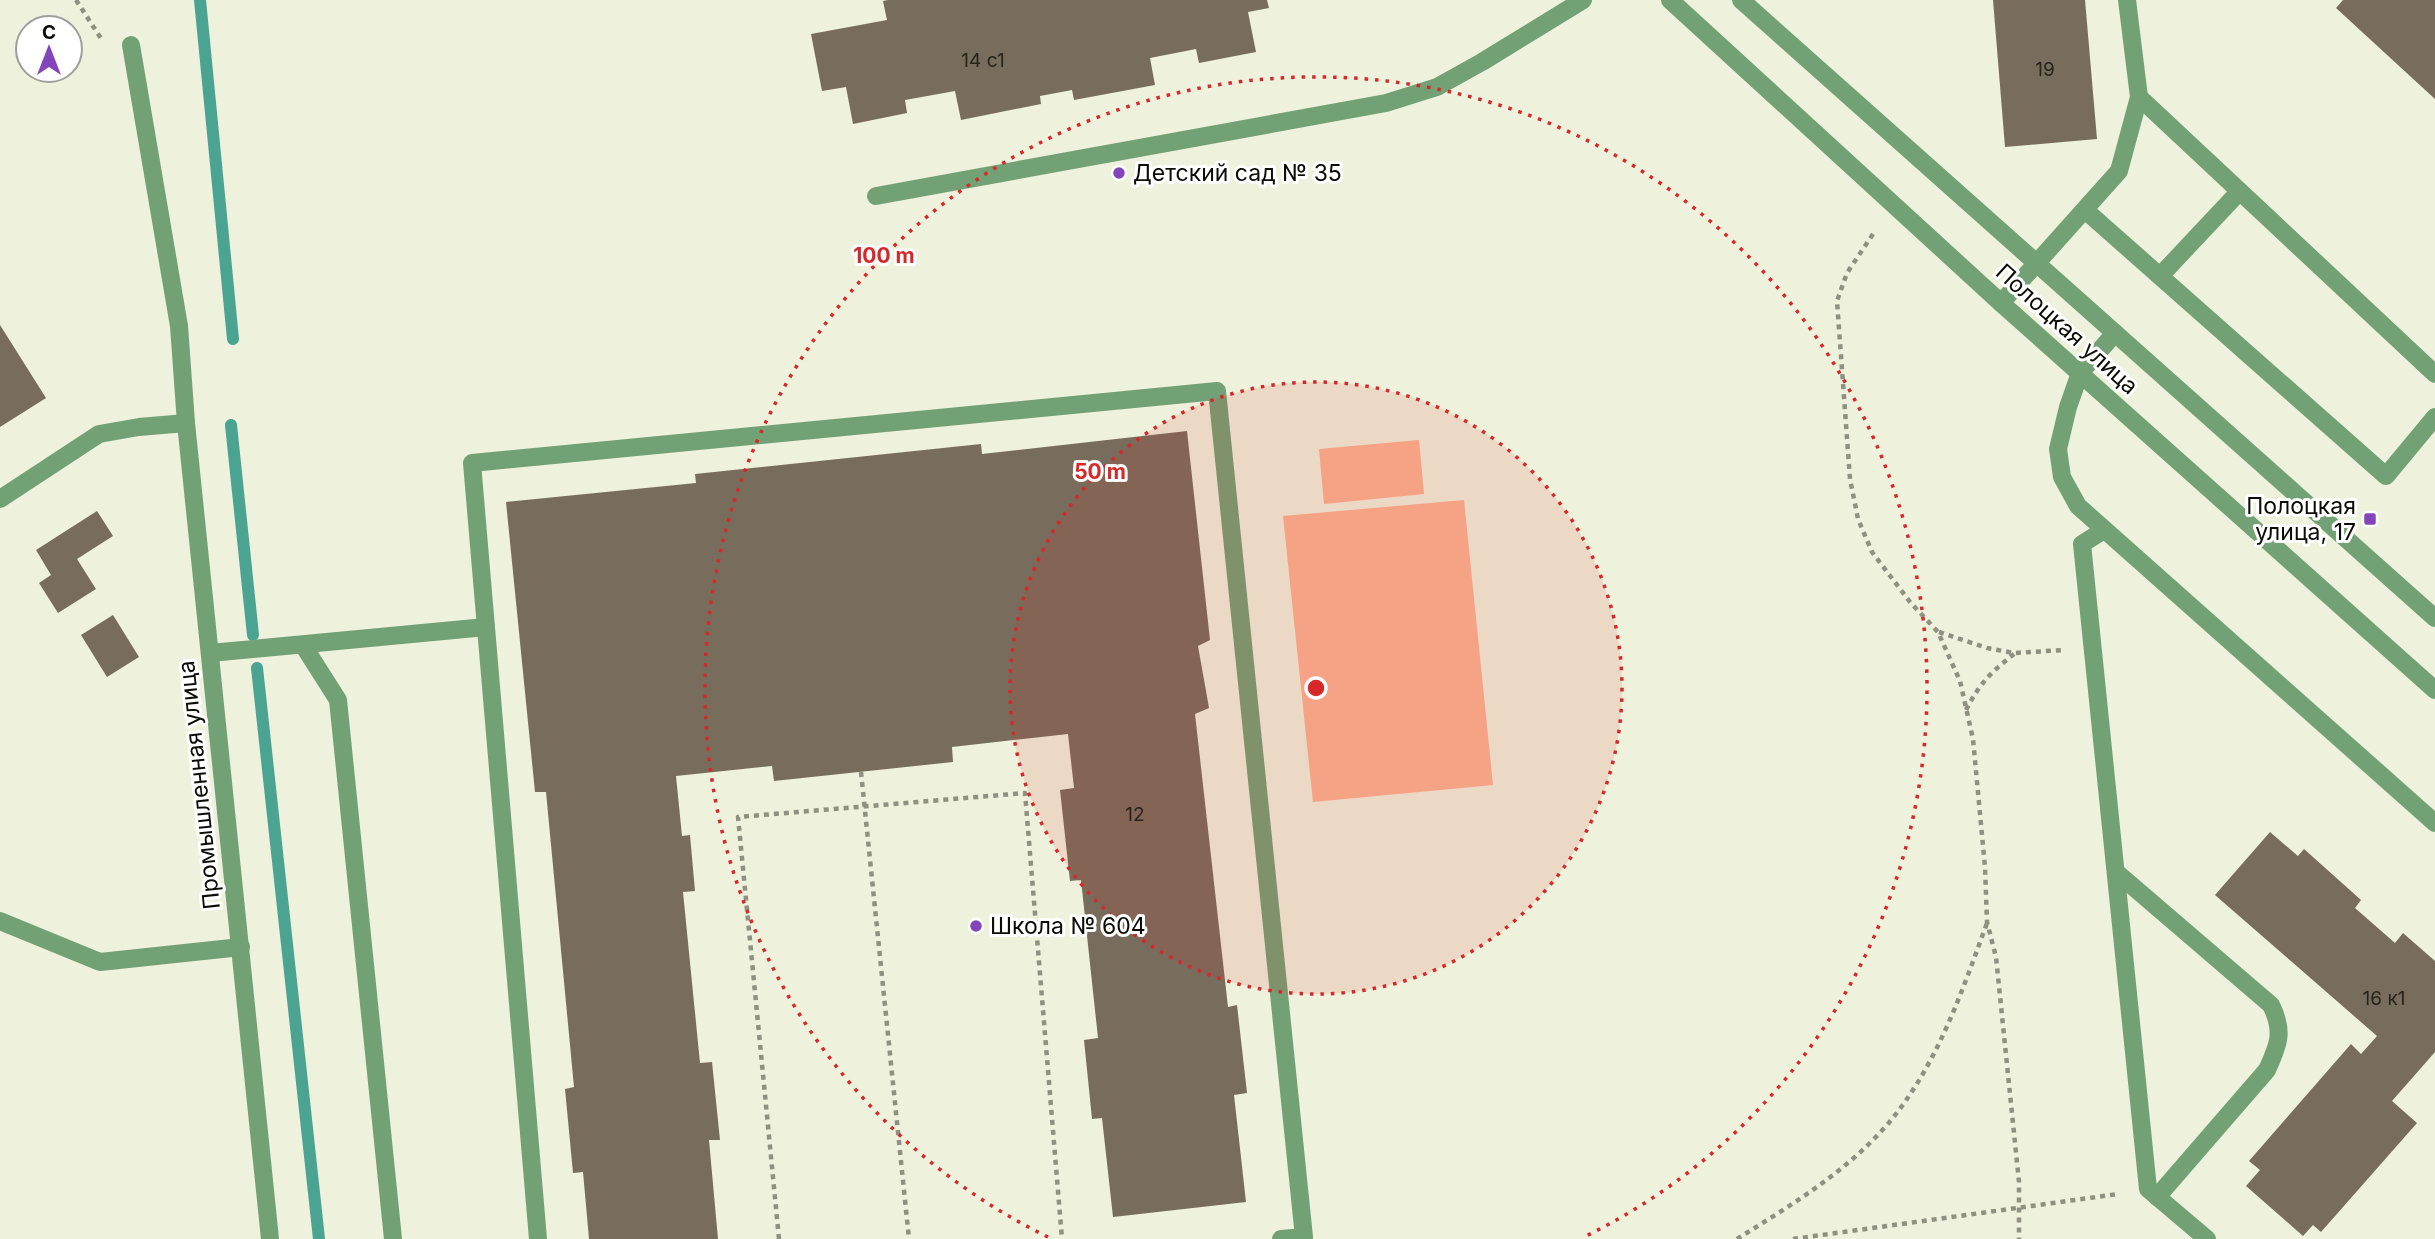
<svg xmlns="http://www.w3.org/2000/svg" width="2435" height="1239" font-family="Inter,sans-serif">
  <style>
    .green { fill: #fab392 }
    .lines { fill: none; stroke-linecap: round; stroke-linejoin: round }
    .stream { stroke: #4ba492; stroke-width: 12 }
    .building { fill: #786d5c }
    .path { stroke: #8f9081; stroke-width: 4.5; stroke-dasharray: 5 5; stroke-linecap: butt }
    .minor { stroke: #73a176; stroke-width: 18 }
    .ring { fill: none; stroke: #d62828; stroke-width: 3.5; stroke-dasharray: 3.5 7 }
    .poi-dot { fill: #8345ba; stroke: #fff; stroke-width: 2.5 }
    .labels { text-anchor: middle; stroke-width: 6; stroke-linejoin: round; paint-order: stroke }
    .number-label { font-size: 19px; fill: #27241c }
    .poi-label { font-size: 23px; fill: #0c0c06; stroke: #fff; text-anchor: start }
    .street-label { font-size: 23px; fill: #0c0c06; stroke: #fff }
    .centre { fill: #d62828; stroke: #fff; stroke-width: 3.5 }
    .ring-label { font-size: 21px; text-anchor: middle; font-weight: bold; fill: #d62828; stroke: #fff; stroke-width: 6; stroke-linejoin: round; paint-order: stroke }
  </style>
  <rect width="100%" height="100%" fill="#eef1db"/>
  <g class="green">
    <path d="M 1419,440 L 1424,494 L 1324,504 L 1319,449 Z"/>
    <path d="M 1464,500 L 1493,785 L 1313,802 L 1283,516 Z"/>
  </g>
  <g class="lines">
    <g class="stream">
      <path d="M 200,0 L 233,339"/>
      <path d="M 231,425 L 253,635"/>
      <path d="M 257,668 L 319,1239"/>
    </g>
  </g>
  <g class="building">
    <path d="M 888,0 L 1267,0 L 1269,8 L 1248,12 L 1256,52 L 1199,63 L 1196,49 L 1150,58 L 1155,85 L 1074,100 L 1072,90 L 1040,96 L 1041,104 L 961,120 L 955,91 L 905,100 L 907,113 L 853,124 L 846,87 L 822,91 L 811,34 L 887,20 L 883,1 Z"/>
    <path d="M 1993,0 L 2085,0 L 2097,139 L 2005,147 Z"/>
    <path d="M 2343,0 L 2435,0 L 2435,99 L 2336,8 Z"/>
    <path d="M 0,325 L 46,398 L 0,427 Z"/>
    <path d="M 1187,431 L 1210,640 L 1198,646 L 1209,708 L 1195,714 L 1228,1007 L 1237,1005 L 1247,1093 L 1234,1095 L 1246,1202 L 1113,1217 L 1102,1118 L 1092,1119 L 1084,1040 L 1098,1038 L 1081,880 L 1070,881 L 1060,790 L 1074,788 L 1068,734 L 952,747 L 953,762 L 774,781 L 772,766 L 676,776 L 682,836 L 690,835 L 695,891 L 683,892 L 700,1063 L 712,1062 L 720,1140 L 709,1140 L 718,1239 L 589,1239 L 583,1172 L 573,1173 L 565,1089 L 574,1087 L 546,792 L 535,792 L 506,502 L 696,483 L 695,474 L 981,444 L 982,454 Z"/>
    <path d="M 97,511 L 113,536 L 77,559 L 96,589 L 58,613 L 39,583 L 51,575 L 36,550 Z"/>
    <path d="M 113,615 L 139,657 L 107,677 L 81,635 Z"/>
    <path d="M 2270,832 L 2298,856 L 2304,849 L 2361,900 L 2355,908 L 2395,943 L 2403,933 L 2435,961 L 2435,1052 L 2392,1101 L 2417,1123 L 2321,1232 L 2313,1225 L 2303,1236 L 2246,1186 L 2260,1170 L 2249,1161 L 2351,1044 L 2361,1054 L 2377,1036 L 2215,895 Z"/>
  </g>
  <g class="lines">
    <g class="path">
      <path d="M 76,0 L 102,40"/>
      <path d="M 1873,234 L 1847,273 L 1837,301 L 1850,479 L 1858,519 L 1872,552 L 1910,602 L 1938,632 L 1960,681 L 1973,739 L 1985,867 L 1987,922 L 1996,957 L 2019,1182 L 2019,1239"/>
      <path d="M 1939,632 L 1987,648 L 2014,653 L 2064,650"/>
      <path d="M 1966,710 C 1980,683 1990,673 2014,654"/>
      <path d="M 861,772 L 909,1239"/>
      <path d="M 779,1239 L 738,817 L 1025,793 L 1062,1239"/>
      <path d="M 1737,1239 C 1796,1202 1860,1164 1902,1106 C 1942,1051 1964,986 1987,923"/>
      <path d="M 1793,1239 L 2118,1194"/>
    </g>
    <g class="minor">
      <path d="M 1670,0 L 2001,303 L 2435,690"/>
      <path d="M 1741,0 L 2435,618"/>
      <path d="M 131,45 L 179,326 L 186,423 L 270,1239"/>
      <path d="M 2139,97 L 2435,374"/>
      <path d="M 876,196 L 1386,103 L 1437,87 L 1482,62 L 1583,0"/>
      <path d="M 2085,210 L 2386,476 L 2435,417"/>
      <path d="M 2160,276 L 2239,192"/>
      <path d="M 2001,303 L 2119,171 L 2139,97 L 2127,0"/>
      <path d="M 2115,333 L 2080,373 L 2068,407 L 2058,449 L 2062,477 L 2078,506 L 2435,823"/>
      <path d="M 0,499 L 99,434 L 139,427 L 186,423"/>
      <path d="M 2104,530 L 2082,544 L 2148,1189 L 2207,1239"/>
      <path d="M 303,645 L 338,700 L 393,1239"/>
      <path d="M 210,653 L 486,627"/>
      <path d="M 2116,872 L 2271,1005 C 2284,1031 2279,1044 2267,1070 L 2157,1197"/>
      <path d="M 0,921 L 100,962 L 241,947"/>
      <path d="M 538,1239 L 472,463 L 1217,391 L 1304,1237 L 1281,1239"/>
    </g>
  </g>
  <circle cx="1316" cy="688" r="306" fill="#d62828" fill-opacity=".12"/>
  <g class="ring">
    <circle cx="1316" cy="688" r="306"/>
    <path d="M1048 1237A611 611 0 1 1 1584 1237"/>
  </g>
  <g class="poi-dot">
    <circle cx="1119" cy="173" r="7"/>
    <rect x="2363" y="512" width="14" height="14" rx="3.5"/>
    <circle cx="976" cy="926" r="7"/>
  </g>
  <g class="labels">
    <g class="number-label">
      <text x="983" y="67">14 с1</text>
      <text x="2045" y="76">19</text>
      <text x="1135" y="821">12</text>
      <text x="2384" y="1005">16 к1</text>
    </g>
    <g class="poi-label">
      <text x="1133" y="181">Детский сад № 35</text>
      <text x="2356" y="514" text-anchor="end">Полоцкая<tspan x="2356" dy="26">улица, 17</tspan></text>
      <text x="990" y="934">Школа № 604</text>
    </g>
    <g class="street-label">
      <text transform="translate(2067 329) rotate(42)" y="8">Полоцкая улица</text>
      <text transform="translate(199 785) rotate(-96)" y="8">Промышленная улица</text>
    </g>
  </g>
  <circle cx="1316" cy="688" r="10" class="centre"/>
  <g class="ring-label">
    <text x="884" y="263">100 m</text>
    <text x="1100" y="479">50 m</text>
  </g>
  <g transform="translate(49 49)"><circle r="33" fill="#ffffff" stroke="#9e9e9b" stroke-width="2"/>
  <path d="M0-5L12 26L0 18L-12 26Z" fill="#8345ba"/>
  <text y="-10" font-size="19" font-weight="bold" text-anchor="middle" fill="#0c0c06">С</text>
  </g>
</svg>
